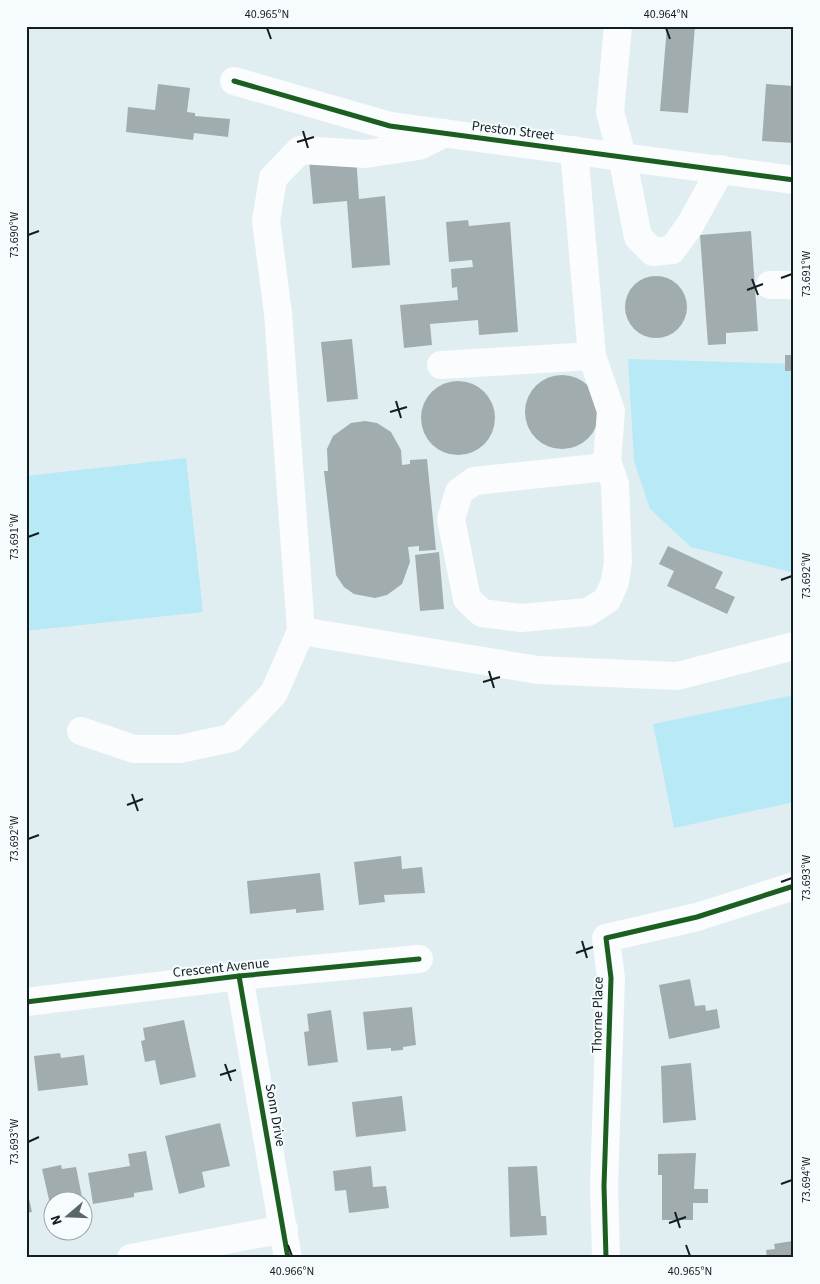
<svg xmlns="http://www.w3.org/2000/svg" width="820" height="1284" font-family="'Source Sans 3',sans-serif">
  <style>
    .green { fill: #b7e9f6 }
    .building { fill: #a1acaf }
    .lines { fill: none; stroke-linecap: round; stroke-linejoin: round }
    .minor { stroke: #fafcfd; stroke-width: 28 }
    .cycleway-casing { stroke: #f6fcfd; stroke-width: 8 }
    .cycleway { stroke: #1b5e20; stroke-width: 5 }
    .ticks { fill: none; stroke: #141d20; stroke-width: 2 }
    .labels { text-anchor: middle; stroke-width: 4; stroke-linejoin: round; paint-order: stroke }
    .street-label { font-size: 14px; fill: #141d20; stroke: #f6fcfd }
    .neatline { fill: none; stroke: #141d20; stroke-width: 2 }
    .ticks-label { font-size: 12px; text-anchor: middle; fill: #141d20 }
  </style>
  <rect width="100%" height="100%" fill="#e0eef2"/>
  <g class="green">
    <path d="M 628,359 L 794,364 L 794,573 L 691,547 L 650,509 L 634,461 Z"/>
    <path d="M 186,458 L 203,612 L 26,631 L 26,476 Z"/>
    <path d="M 794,695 L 794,802 L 674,828 L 653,724 Z"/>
  </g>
  <g class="building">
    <path d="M 667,26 L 695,26 L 688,113 L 660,111 Z"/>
    <path d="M 158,84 L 190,88 L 187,112 L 195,113 L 195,116 L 230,119 L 228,137 L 194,133 L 193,140 L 126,132 L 128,107 L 155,110 Z"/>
    <path d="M 766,84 L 794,86 L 794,143 L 762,141 Z"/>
    <path d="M 356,156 L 359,199 L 385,196 L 390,265 L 352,268 L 347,201 L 313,204 L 309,160 Z"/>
    <path d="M 468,220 L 469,226 L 510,222 L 518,332 L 479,335 L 478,320 L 430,324 L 432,345 L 404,348 L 400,305 L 458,300 L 457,287 L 452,288 L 451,269 L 473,267 L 472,260 L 449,262 L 446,222 Z"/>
    <path d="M 751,231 L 758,331 L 726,333 L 726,344 L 708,345 L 700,235 Z"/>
    <circle cx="656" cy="307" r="31"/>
    <path d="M 352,339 L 358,399 L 327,402 L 321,342 Z"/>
    <rect x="785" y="355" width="9" height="16"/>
    <circle cx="562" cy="412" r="37"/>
    <circle cx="458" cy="418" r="37"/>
    <path d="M 365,421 L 377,423 L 391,432 L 401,450 L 402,465 L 410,464 L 410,460 L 427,459 L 436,550 L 419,551 L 419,546 L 408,547 L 410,562 L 402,584 L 387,595 L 375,598 L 354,594 L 344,587 L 336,575 L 324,471 L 328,471 L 327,449 L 333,436 L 351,423 Z"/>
    <path d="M 668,546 L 723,572 L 715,588 L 735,597 L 727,614 L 667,586 L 674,571 L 659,564 Z"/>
    <path d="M 439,552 L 444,609 L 420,611 L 415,555 Z"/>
    <path d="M 401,856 L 402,869 L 422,867 L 425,893 L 384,895 L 385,902 L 359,905 L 354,862 Z"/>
    <path d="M 320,873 L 324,910 L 296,913 L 296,909 L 250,914 L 247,881 Z"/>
    <path d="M 690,979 L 695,1006 L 705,1005 L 706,1011 L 717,1009 L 720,1028 L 669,1039 L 659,985 Z"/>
    <path d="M 412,1007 L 416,1045 L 403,1047 L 403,1050 L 391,1051 L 391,1048 L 367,1050 L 363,1012 Z"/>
    <path d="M 331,1010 L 338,1062 L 308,1066 L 304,1032 L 309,1031 L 307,1014 Z"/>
    <path d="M 184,1020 L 196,1077 L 160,1085 L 155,1060 L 145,1062 L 141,1041 L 145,1040 L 143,1028 Z"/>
    <path d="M 60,1053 L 61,1058 L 84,1055 L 88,1085 L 38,1091 L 34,1056 Z"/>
    <path d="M 691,1063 L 696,1120 L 663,1123 L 661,1066 Z"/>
    <path d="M 402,1096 L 406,1131 L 356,1137 L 352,1102 Z"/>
    <path d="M 220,1123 L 230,1166 L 202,1172 L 205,1187 L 179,1194 L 165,1136 Z"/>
    <path d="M 146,1151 L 153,1190 L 134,1193 L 134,1197 L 93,1204 L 88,1173 L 130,1166 L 128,1154 Z"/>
    <path d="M 696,1153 L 694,1189 L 708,1189 L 708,1203 L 693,1203 L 693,1220 L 662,1220 L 662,1175 L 658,1175 L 658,1154 Z"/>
    <path d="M 61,1165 L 62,1169 L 76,1167 L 83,1202 L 52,1202 L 52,1213 L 42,1169 Z"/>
    <path d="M 371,1166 L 373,1187 L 386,1186 L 389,1208 L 349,1213 L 346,1190 L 335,1191 L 333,1171 Z"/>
    <path d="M 537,1166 L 541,1216 L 546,1216 L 547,1235 L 510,1237 L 508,1167 Z"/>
    <path d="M 26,1185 L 32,1212 L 26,1213 Z"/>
    <path d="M 792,1241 L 794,1258 L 767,1258 L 766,1250 L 775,1249 L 774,1244 Z"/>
  </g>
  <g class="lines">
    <g class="minor">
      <path d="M 618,26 L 610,112 L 622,156 L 638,237 L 653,252 L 672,250 L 690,225 L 721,169"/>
      <path d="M 234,81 L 390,126 L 794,180"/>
      <path d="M 445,133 L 419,146 L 365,154 L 300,150 L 273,178 L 266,221 L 278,313 L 301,631 L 538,670 L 677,676 L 794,646"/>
      <path d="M 770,285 L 794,285"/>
      <path d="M 592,356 L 611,411 L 607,461 L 596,468 L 474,481 L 459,492 L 451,519 L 467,599 L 482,613 L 521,618 L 588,612 L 607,600 L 615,582 L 618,562 L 615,484 L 607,461"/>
      <path d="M 441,365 L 592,356 L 574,150"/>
      <path d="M 81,731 L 134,749 L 180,749 L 231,738 L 274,693 L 301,631"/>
      <path d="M 239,976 L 288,1258"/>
      <path d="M 26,1002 L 239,976 L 419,959"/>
      <path d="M 131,1258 L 284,1229"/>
      <path d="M 606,1258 L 604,1186 L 611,978 L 606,938 L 697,917 L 794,886"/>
    </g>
    <defs>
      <g id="cycleway">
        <path d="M 234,81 L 390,126 L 794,180"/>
        <path d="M 239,976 L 288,1258"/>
        <path d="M 26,1002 L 239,976 L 419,959"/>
        <path d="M 606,1258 L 604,1186 L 611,978 L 606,938 L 697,917 L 794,886"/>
      </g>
    </defs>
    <use href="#cycleway" class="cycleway-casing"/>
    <use href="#cycleway" class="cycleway"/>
  </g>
  <path class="ticks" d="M 267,28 L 271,39M 666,28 L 670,39M 303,131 L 308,148M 297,142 L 314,137M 28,235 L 39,231M 781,278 L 792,274M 752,279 L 758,295M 747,290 L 763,284M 396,401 L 401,418M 390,412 L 407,407M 28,537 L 39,533M 781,580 L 792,576M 489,671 L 494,688M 483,682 L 500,677M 132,794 L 138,811M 127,805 L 143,799M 28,839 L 39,835M 781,882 L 792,878M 582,941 L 587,958M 576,953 L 593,947M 225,1064 L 231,1081M 220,1075 L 236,1070M 28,1142 L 39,1137M 781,1184 L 792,1180M 675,1212 L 680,1228M 669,1223 L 686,1217M 288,1245 L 292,1256M 686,1245 L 690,1256"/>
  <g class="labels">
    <g class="street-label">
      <text transform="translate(513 130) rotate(7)" y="5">Preston Street</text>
      <text transform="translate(221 967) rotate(-6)" y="5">Crescent Avenue</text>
      <text transform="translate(597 1015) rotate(-89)" y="5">Thorne Place</text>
      <text transform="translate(276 1115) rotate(80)" y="5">Sonn Drive</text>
    </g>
  </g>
  <rect width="820" height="1284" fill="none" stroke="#f6fcfd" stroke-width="55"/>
  <g transform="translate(68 1216) rotate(251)"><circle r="24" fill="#f6fcfd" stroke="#9ca3a5"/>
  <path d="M0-4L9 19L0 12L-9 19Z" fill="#5b666a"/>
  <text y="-8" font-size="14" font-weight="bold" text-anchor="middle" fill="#141d20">N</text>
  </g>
  <rect x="28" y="28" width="764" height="1228" class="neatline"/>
  <g class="ticks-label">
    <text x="267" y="18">40.965°N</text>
    <text x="666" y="18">40.964°N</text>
    <text transform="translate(14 235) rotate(-90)" y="4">73.690°W</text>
    <text transform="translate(806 274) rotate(-90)" y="4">73.691°W</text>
    <text transform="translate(14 537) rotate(-90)" y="4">73.691°W</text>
    <text transform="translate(806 576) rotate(-90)" y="4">73.692°W</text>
    <text transform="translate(14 839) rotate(-90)" y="4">73.692°W</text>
    <text transform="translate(806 878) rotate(-90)" y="4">73.693°W</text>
    <text transform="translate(14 1142) rotate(-90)" y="4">73.693°W</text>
    <text transform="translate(806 1180) rotate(-90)" y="4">73.694°W</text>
    <text x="292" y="1275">40.966°N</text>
    <text x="690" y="1275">40.965°N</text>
  </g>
</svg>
